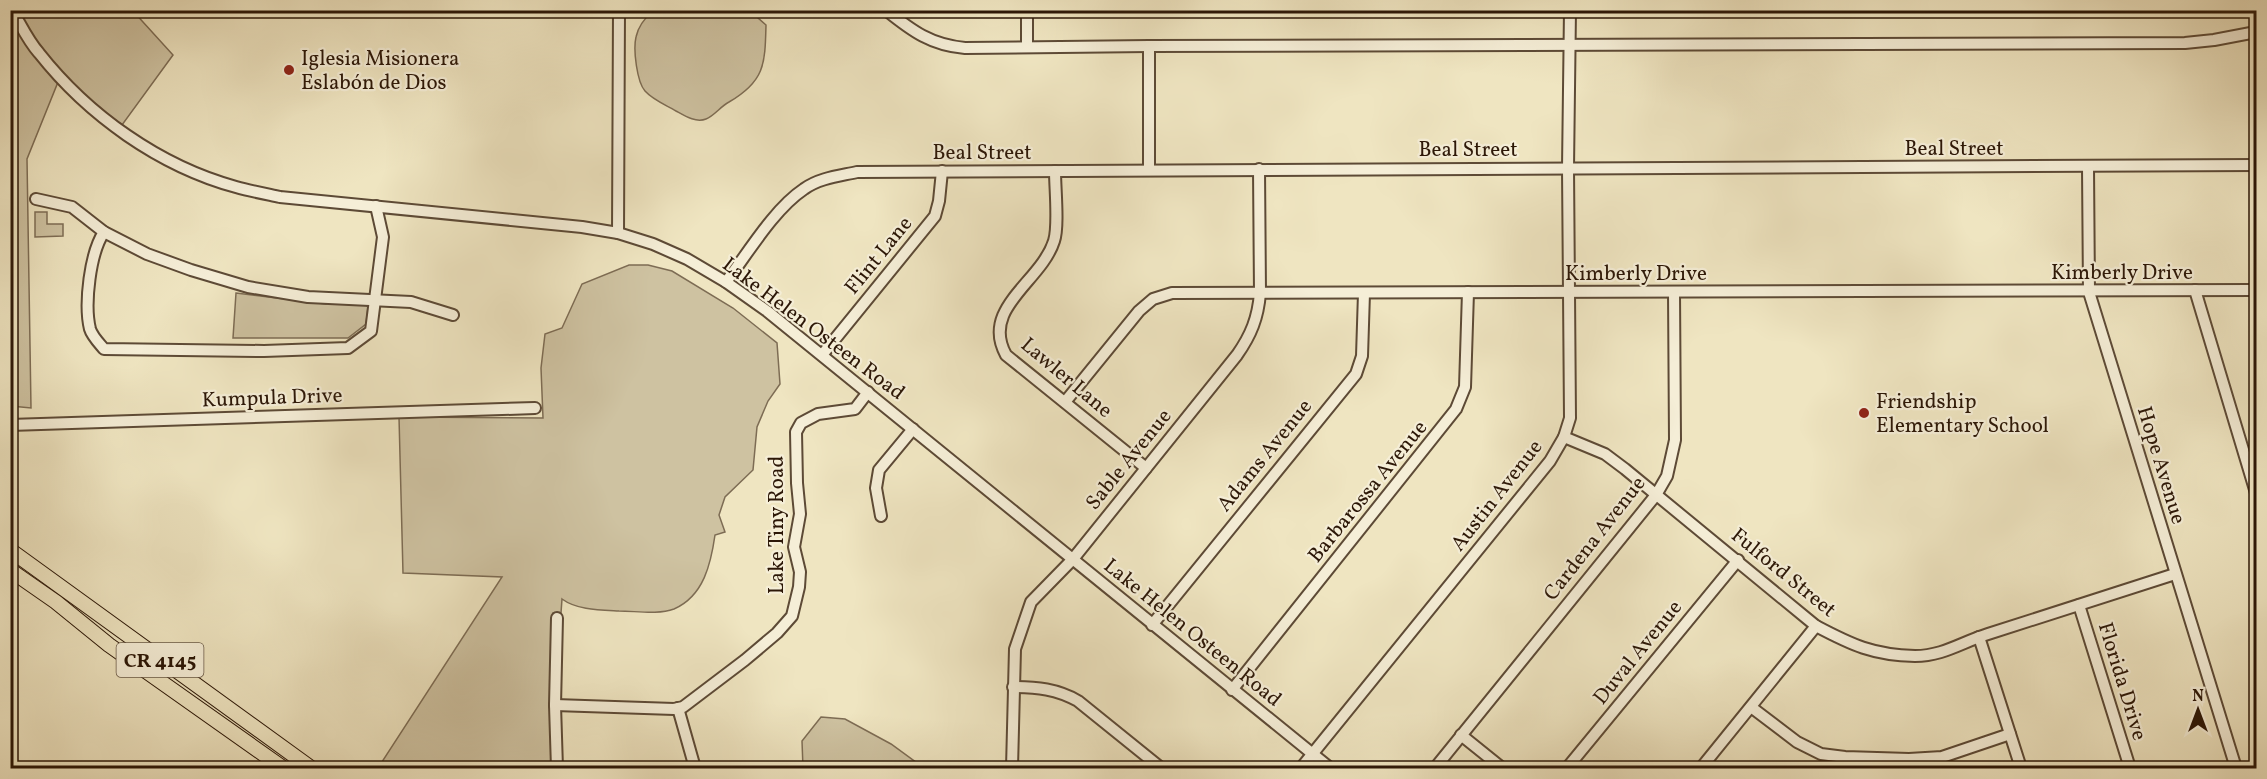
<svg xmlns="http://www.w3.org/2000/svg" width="2267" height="779" font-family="Vollkorn,serif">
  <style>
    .green { fill: #cec2a1; stroke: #7d6c54; stroke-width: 1.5 }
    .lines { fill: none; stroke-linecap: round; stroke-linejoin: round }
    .minor-casing { stroke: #5d4a36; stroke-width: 14 }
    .major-casing { stroke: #2c1707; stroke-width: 16 }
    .minor { stroke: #f5eed7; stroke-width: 10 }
    .major { stroke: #efe5c1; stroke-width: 14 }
    .poi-dot { fill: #8f2418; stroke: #f5eed7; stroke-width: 2 }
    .labels { text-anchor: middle; stroke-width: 4.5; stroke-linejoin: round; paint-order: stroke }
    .shield { fill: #f5eed7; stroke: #685845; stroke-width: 1.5 }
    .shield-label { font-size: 20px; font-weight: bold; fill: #2c1707 }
    .poi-label { font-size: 21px; fill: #2c1707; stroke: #f5eed7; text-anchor: start }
    .street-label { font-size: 21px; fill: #2c1707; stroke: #f5eed7 }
  </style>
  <rect width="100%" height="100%" fill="#efe5c1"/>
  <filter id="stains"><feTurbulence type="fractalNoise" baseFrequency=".00333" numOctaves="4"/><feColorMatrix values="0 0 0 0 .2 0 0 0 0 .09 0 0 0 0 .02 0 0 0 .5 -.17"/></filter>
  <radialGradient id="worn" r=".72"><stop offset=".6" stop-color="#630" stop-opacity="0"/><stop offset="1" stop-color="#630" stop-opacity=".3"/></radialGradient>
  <g class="green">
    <path d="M 18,11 L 133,11 L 173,55 L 122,125 C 93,104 60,77 40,47 C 32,35 25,23 18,11 Z"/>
    <path d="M 653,11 L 750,11 L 766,25 C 765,64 765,81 729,102 C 721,106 714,116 706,119 C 696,123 685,116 676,111 C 666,105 653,100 645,91 C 637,82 633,50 636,37 C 638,27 646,17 653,11 Z"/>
    <path d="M 10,16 L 58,82 L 27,159 L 31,408 L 11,406 Z"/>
    <path d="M 35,212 L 47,212 L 47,224 L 63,224 L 63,236 L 35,237 Z"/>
    <path d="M 629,265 L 648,265 L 672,271 L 733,308 L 777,343 L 780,384 L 768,401 L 757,427 L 753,470 L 725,497 L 719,515 L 725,532 L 715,535 C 711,563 704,596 674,609 C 658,615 636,611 619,611 C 599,610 577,610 562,599 L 561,613 L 553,613 L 551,710 L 552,768 L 378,768 L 502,577 L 403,573 L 399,417 L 543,418 L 541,368 L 545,334 L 562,328 L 582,284 Z"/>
    <path d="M 236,293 L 326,304 L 331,299 L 363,302 L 368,307 L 366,324 L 348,338 L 233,338 Z"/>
    <path d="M 821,717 L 845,719 L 891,744 L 924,768 L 803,768 L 802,741 Z"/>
  </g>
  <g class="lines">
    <defs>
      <g id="minor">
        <path d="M 12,10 C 21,25 28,41 39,53 C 88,115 159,166 236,187 C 250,191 266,194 280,197 L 582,227 L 618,233 L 653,244 L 687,259 L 726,282 L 767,311 L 1330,768"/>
        <path d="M 886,10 C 912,31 931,45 965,48 L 1149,46 L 2185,43 L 2214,40 L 2256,32"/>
        <path d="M 1149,46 L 1149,170"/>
        <path d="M 1027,47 L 1027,10"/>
        <path d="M 2088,167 L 2089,292 L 2236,768"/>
        <path d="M 1055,171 C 1055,189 1059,226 1054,241 C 1041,282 980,308 1006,355 L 1146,468"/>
        <path d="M 36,199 L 72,207 L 104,232 L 147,254 L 191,270 L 248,287 L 308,297 L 411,302 L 453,315"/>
        <path d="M 104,232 C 90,253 84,304 90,329 C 92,336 99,343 104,349 L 264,351 L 348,348 L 371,331 L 383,237 L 376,206"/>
        <path d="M 618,233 L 619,10"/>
        <path d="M 726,282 C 748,253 774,209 804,189 C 819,178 839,176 857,172 L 2256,165"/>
        <path d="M 2195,290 L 2256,493"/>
        <path d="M 822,355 L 935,216 L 939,201 L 942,171"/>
        <path d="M 1065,402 L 1139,311 L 1153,299 L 1172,293 L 2256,290"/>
        <path d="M 10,425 L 535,408"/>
        <path d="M 1564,437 L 1605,454 L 1625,469 L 1816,626 C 1852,645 1873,655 1915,656 C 1943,656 1962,642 1988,634 C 2050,614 2112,594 2175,574"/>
        <path d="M 881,516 L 876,488 L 879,470 L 913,429"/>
        <path d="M 2079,605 L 2130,768"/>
        <path d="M 1152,625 L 1356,374 L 1362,356 L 1364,293"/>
        <path d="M 1979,637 L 2021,768"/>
        <path d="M 1013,687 C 1037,687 1057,689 1078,701 L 1161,768"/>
        <path d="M 1232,690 L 1456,409 L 1465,387 L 1468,292"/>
        <path d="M 555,705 L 674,709 L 683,707 L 745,660 L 777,633 L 792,616 L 799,587 L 800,572 L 794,547 L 800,514 L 797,483 L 796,432 L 801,423 L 818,414 L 855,409 L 868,392"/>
        <path d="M 1751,707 L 1797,742 L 1821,754 L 1845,757 L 1909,759 L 1942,757 L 2010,734"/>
        <path d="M 678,708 L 695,768"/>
        <path d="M 1461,735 L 1502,768"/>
        <path d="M 557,768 L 555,705 L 557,618"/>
        <path d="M 1012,768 L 1015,649 L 1031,602 L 1073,559 L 1237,355 C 1251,335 1258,318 1260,293 L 1259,169"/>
        <path d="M 1301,768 L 1550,461 L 1564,437 L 1570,418 L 1568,168 L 1570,10"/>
        <path d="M 1435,768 L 1656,495 L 1667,476 L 1675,440 L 1674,292"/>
        <path d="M 1567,768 L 1738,560"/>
        <path d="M 1701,768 L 1816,626"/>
      </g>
      <g id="major">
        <path d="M 10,550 L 311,768"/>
        <path d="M 10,570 L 56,602 L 109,645 L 283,768"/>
      </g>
    </defs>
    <use href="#minor" class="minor-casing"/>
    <use href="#major" class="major-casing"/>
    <use href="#minor" class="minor"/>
    <use href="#major" class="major"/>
  </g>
  <g class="poi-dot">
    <circle cx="289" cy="70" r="6"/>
    <circle cx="1864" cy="413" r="6"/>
  </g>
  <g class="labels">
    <rect class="shield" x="116.5" y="643" width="87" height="34" rx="4.5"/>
    <g class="shield-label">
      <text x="160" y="667">CR 4145</text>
    </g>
    <g class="poi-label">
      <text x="301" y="65">Iglesia Misionera<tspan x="301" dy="24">Eslabón de Dios</tspan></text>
      <text x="1876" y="408">Friendship<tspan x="1876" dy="24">Elementary School</tspan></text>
    </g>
    <g class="street-label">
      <text x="1954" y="155">Beal Street</text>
      <text x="1468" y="156">Beal Street</text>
      <text x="982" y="159">Beal Street</text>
      <text transform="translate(878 255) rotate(-51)" y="7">Flint Lane</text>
      <text x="2122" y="279">Kimberly Drive</text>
      <text x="1636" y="280">Kimberly Drive</text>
      <text transform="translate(814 328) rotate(37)" y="7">Lake Helen Osteen Road</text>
      <text transform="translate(1067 377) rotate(40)" y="7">Lawler Lane</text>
      <text transform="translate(272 397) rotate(-2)" y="7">Kumpula Drive</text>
      <text transform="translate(1264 455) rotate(-51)" y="7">Adams Avenue</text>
      <text transform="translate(1128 459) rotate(-51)" y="7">Sable Avenue</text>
      <text transform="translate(2162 465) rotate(73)" y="7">Hope Avenue</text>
      <text transform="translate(1367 491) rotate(-51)" y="7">Barbarossa Avenue</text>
      <text transform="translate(1496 495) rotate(-52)" y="7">Austin Avenue</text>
      <text transform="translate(776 525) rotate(-90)" y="7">Lake Tiny Road</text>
      <text transform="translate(1594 538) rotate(-52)" y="7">Cardena Avenue</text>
      <text transform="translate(1784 572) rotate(39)" y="7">Fulford Street</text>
      <text transform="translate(1193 632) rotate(39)" y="7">Lake Helen Osteen Road</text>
      <text transform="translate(1637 652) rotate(-51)" y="7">Duval Avenue</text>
      <text transform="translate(2123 681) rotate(73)" y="7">Florida Drive</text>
    </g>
  </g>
  <rect width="2267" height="779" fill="none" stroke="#efe5c1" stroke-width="36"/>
  <rect x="12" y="12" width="2243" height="755" fill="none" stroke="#2c1707" stroke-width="3"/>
  <rect x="18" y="18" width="2231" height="743" fill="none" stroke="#2c1707" stroke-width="1.5"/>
  <g transform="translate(2198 710)" stroke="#f5eed7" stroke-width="4.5" paint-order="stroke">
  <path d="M0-4.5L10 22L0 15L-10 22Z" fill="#2c1707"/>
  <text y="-9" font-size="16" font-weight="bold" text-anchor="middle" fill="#2c1707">N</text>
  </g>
  <rect width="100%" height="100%" filter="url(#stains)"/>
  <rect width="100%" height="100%" fill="url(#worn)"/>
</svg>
